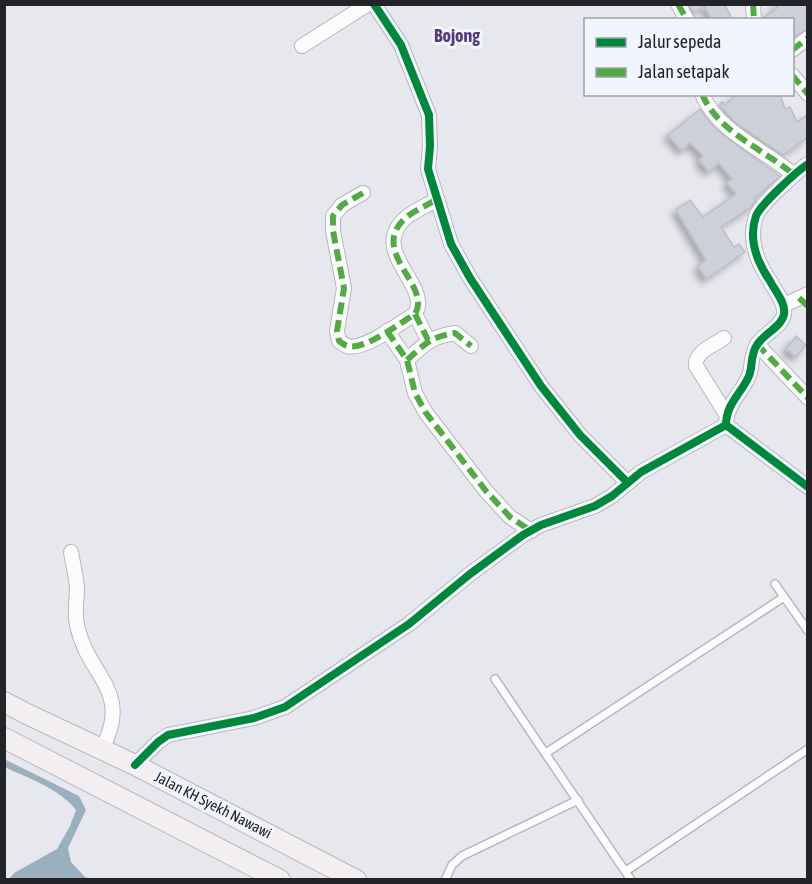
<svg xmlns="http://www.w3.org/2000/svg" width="812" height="884" font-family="'Asap Condensed',sans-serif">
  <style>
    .water { fill: #9ab0bf }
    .building { fill: #cdd0d8; stroke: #bdbec2; stroke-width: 1.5; filter: url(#shadow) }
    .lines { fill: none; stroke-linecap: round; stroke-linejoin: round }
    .lane-casing { stroke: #b7b8bc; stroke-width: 10 }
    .street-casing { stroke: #b7b8bc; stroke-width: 16 }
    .secondary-casing { stroke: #b7b8bc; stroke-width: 22 }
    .lane { stroke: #fbfcfc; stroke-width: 7 }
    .street { stroke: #fbfcfc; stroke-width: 14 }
    .secondary { stroke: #f3eff0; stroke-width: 20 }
    .quiet { stroke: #53aa44; stroke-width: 6; stroke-dasharray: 12 6; stroke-linecap: butt }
    .cycleway-casing { stroke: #f1f5fe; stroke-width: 11 }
    .cycleway { stroke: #00873e; stroke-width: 8 }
    .labels { text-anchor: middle; stroke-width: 6; stroke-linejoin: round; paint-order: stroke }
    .street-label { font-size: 15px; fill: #232428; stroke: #f1f5fe }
    .quarter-label { font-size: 18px; font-weight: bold; fill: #563b76; stroke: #f1f5fe }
  </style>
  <defs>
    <filter id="shadow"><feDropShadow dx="-4.5" dy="4.5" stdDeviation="3" flood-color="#0004"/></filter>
  </defs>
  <rect width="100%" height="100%" fill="#e7e8ee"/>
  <path class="water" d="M 4,759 L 79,796 L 86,810 L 68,848 L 71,862 L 85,877 L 91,879 L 9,879 L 14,873 L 57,849 L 70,826 L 76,810 C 59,788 29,779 5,767 Z"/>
  <g class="building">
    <path d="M 689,4 L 724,4 L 733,20 L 712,20 L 704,6 L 693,13 Z"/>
    <path d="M 775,4 L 807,4 L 807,29 L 796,36 L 792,31 L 792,20 L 763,20 L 763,18 L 777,8 Z"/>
    <path d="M 737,94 L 780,94 L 785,109 L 790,107 L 797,122 L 807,115 L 807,138 L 783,155 L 736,123 L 719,105 L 722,102 L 725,105 Z"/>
    <path d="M 700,109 L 712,125 L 724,136 L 780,176 L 755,198 L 756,200 L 750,208 L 721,227 L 734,247 L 739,244 L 745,252 L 706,279 L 698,266 L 706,260 L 676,210 L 690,200 L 703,217 L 736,194 L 727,183 L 732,179 L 719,163 L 709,172 L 699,160 L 703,156 L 690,143 L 682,151 L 668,135 Z"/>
    <path d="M 796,336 L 806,345 L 796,357 L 786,349 Z"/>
  </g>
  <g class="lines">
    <defs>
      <g id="lane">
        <path d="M 775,584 L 808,631"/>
        <path d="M 495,679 L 631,880"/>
        <path d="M 546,753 L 784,597"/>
        <path d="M 626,871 L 808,749"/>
        <path d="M 445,880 L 452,865 L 462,856 L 578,800"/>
      </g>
      <g id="street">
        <path d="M 374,4 L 401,45 L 429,115 L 430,146 L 428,169 L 451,244 L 470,278 L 541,386 L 580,435 L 627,482"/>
        <path d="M 678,4 L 687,20"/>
        <path d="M 753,4 L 754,20"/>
        <path d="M 302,46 L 368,4"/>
        <path d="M 792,50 L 808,38"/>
        <path d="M 792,75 L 808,94"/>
        <path d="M 702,94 C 718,132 763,149 793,174"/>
        <path d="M 808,164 C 797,171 760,205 756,216 C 748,239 757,262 770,281 C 775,291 786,303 784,314 C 782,327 763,334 757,345 C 750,355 753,366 749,376 C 741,394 726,404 726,425 L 808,487"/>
        <path d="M 363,193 L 342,205 L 333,216 L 333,231 L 344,288 L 337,331 L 339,341 C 339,341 346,346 347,346 C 364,351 400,323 415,314 C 433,285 365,250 408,216 C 416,210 428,205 437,199"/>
        <path d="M 784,305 L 808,294"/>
        <path d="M 415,314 L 428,340"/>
        <path d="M 387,331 L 407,360 L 415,393 L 426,413 L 486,491 L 510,517 L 531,531"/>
        <path d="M 724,338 C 714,345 694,352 696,366 L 726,414"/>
        <path d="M 757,344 L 808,398"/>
        <path d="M 407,360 C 425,344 430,337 455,333 L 471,346"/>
        <path d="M 71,552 C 73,564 76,576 77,588 C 77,601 74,613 77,625 C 88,678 133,689 102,749"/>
        <path d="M 135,765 L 158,742 L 168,735 L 254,718 L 285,707 L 409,624 L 470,574 L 523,535 L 541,525 L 595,506 L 612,496 L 641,472 L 726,425"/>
      </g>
      <g id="secondary">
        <path d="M 4,702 L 27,714 L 135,765 L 356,880"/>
        <path d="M 4,738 L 280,880"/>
      </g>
    </defs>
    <use href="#lane" class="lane-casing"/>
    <use href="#street" class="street-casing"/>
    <use href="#secondary" class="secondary-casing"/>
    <use href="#lane" class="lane"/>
    <use href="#street" class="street"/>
    <use href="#secondary" class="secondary"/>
    <g class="quiet">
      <path d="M 678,4 L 687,20"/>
      <path d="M 753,4 L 754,20"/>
      <path d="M 792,50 L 808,38"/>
      <path d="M 792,75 L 808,94"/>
      <path d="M 702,94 C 718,132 763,149 793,174"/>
      <path d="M 363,193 L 342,205 L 333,216 L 333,231 L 344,288 L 337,331 L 339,341 C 339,341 346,346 347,346 C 364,351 400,323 415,314 C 433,285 365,250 408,216 C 416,210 428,205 437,199"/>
      <path d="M 799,298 L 808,306"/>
      <path d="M 415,314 L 428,340"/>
      <path d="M 387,331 L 407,360 L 415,393 L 426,413 L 486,491 L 510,517 L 531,531"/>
      <path d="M 757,344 L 808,398"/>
      <path d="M 407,360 C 425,344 430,337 455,333 L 471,346"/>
    </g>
    <defs>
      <g id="cycleway">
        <path d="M 374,4 L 401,45 L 429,115 L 430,146 L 428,169 L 451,244 L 470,278 L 541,386 L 580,435 L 627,482"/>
        <path d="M 808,164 C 797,171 760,205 756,216 C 748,239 757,262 770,281 C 775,291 786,303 784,314 C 782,327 763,334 757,345 C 750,355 753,366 749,376 C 741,394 726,404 726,425 L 808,487"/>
        <path d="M 135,765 L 158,742 L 168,735 L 254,718 L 285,707 L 409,624 L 470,574 L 523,535 L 541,525 L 595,506 L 612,496 L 641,472 L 726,425"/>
      </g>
    </defs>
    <use href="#cycleway" class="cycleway-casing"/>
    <use href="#cycleway" class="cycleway"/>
  </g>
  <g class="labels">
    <g class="street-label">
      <text transform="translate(213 805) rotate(27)" y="5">Jalan KH Syekh Nawawi</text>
    </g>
    <g class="quarter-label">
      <text x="457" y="42">Bojong</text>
    </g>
  </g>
  <rect width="812" height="884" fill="none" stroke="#232428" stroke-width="12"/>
  <rect x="584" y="18" width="210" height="78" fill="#f1f5fe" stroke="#9fa1a8" stroke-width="1.5"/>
  <rect x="596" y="38" width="30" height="9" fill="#00873e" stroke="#9fa1a8" stroke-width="1.5"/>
  <text x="638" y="48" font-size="18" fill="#232428">Jalur sepeda</text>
  <rect x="596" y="68" width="30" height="9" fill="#53aa44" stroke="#9fa1a8" stroke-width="1.5"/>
  <text x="638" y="78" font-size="18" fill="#232428">Jalan setapak</text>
</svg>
